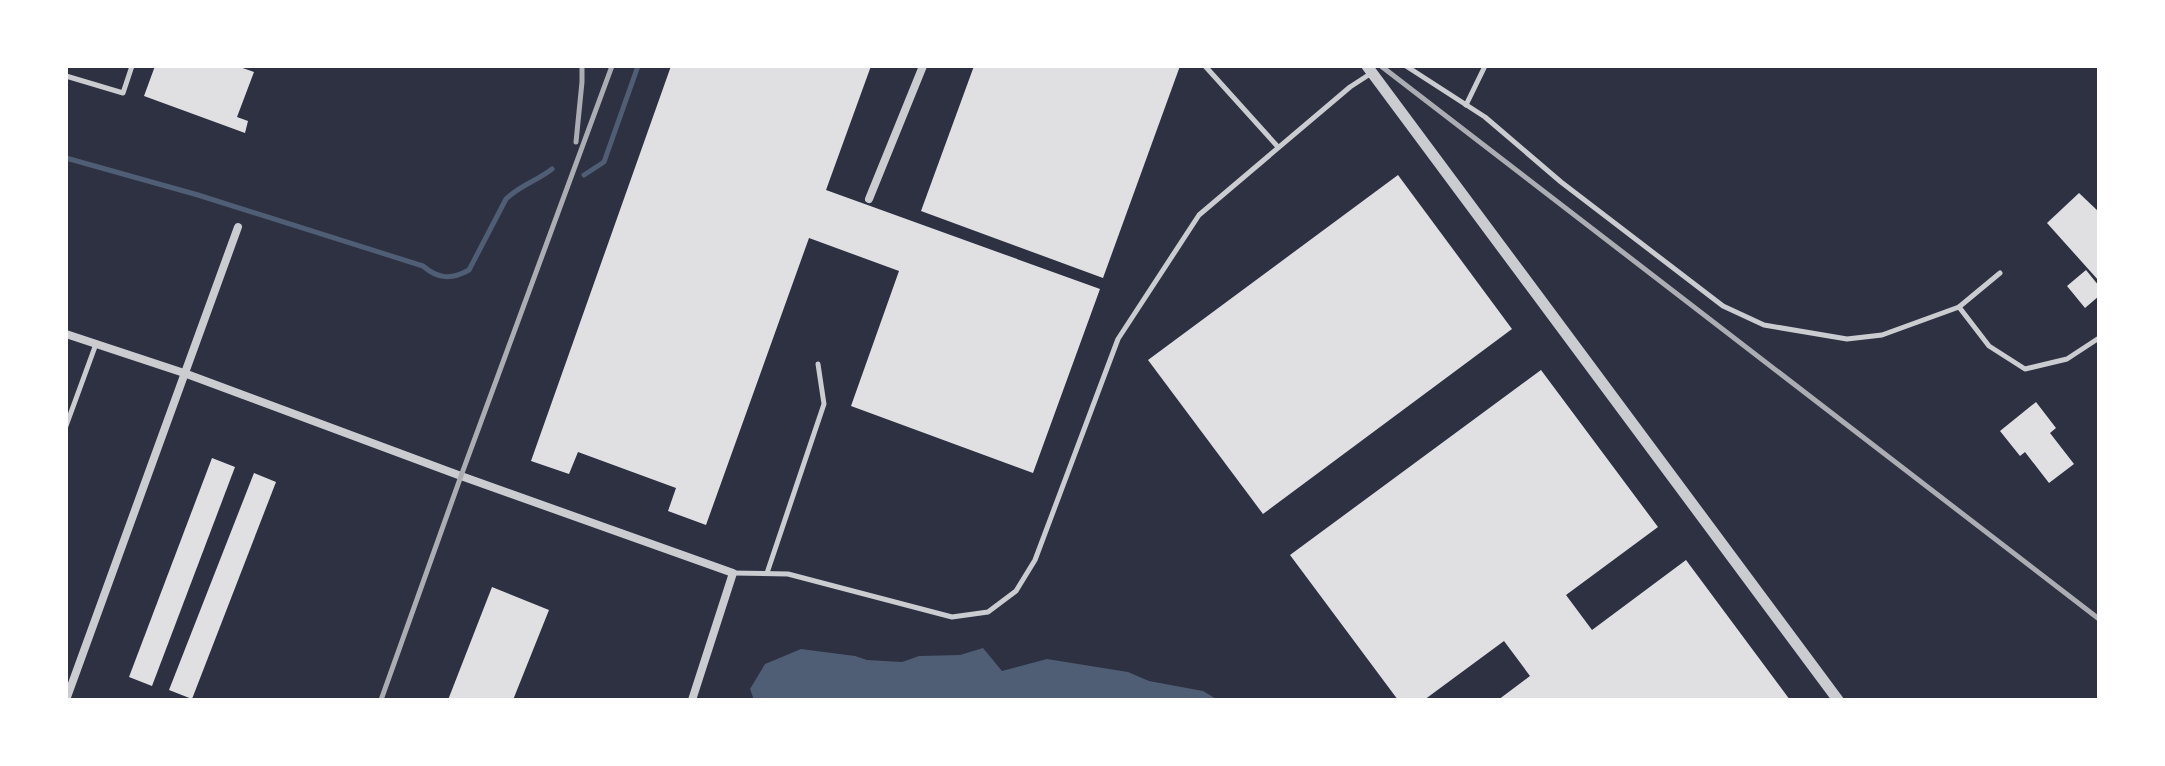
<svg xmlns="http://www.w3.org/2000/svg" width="2165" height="766" font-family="'Nunito Sans',sans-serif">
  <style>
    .water { fill: #4f5d75 }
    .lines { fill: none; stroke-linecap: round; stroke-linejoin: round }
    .stream { stroke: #4f5d75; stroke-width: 5 }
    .building { fill: #e0e0e3 }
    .service { stroke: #caccd0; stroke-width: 5 }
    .minor { stroke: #caccd0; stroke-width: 8 }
    .tertiary { stroke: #caccd0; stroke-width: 11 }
    .rail { stroke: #abadb3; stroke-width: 5 }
  </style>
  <rect width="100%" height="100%" fill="#2d3142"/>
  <path class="water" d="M 983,648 L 1002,671 L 1047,659 L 1128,672 L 1149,681 L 1203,691 L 1218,700 L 754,700 L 750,689 L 765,664 L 801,649 L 855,656 L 867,660 L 902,662 L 919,656 L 960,655 Z"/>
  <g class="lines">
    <g class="stream">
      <path d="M 66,158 L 198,195 L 423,266 C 438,279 451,280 469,270 L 506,199 C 520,185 537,181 552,169"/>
      <path d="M 584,175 L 604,162 L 638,66"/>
    </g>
  </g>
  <g class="building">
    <path d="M 155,66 L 237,66 L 254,72 L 237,117 L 248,121 L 245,133 L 144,96 Z"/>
    <path d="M 671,66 L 871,66 L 826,190 L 1100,289 L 1033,473 L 851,406 L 899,271 L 809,238 L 706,525 L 668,511 L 676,488 L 578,452 L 569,474 L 531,461 Z"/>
    <path d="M 974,66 L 1180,66 L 1103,278 L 921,211 Z"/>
    <path d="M 1398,175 L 1512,329 L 1263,514 L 1148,360 Z"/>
    <path d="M 2079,193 L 2099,212 L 2099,281 L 2047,223 Z"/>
    <path d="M 2086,270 L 2099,286 L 2099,296 L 2085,308 L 2067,286 Z"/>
    <path d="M 1541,370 L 1658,527 L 1566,595 L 1592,630 L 1686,560 L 1790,700 L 1498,700 L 1530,676 L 1504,641 L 1424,700 L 1398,700 L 1290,555 Z"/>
    <path d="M 2036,402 L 2056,428 L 2050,433 L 2074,464 L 2049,483 L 2025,452 L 2020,456 L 2000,431 Z"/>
    <path d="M 212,458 L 235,467 L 152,686 L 129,677 Z"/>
    <path d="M 254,473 L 276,482 L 192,699 L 169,690 Z"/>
    <path d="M 492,587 L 549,610 L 513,700 L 448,700 Z"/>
  </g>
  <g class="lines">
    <g class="service">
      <path d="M 1205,66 L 1278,147"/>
      <path d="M 1406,66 L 1485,117 L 1561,182 L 1723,306 L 1764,325 L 1847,339 L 1882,335 L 1959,307 L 2000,273"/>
      <path d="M 66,76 L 123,93 L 132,66"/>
      <path d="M 1466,105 L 1485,66"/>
      <path d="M 1959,307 L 1989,346 L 2025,369 L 2067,359 L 2099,338"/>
      <path d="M 66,426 L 96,344"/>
      <path d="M 733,573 L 788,574 L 952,617 L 988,612 L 1016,591 L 1035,560 L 1118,339 L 1199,215 L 1350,87 L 1370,74"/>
      <path d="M 767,573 L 824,404 L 818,364"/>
    </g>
    <g class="minor">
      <path d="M 869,199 L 923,66"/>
      <path d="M 66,334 L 184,373 L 461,476 L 733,573 L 692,700"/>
      <path d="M 66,700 L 238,227"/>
    </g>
    <path class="tertiary" d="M 1367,66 L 1838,700"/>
    <g class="rail">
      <path d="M 1381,66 L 2099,619"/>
      <path d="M 576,142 L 582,82 L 582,66"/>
      <path d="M 381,700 L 461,476 L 612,66"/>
    </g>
  </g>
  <rect width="2165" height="766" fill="none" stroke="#ffffff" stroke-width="136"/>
</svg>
